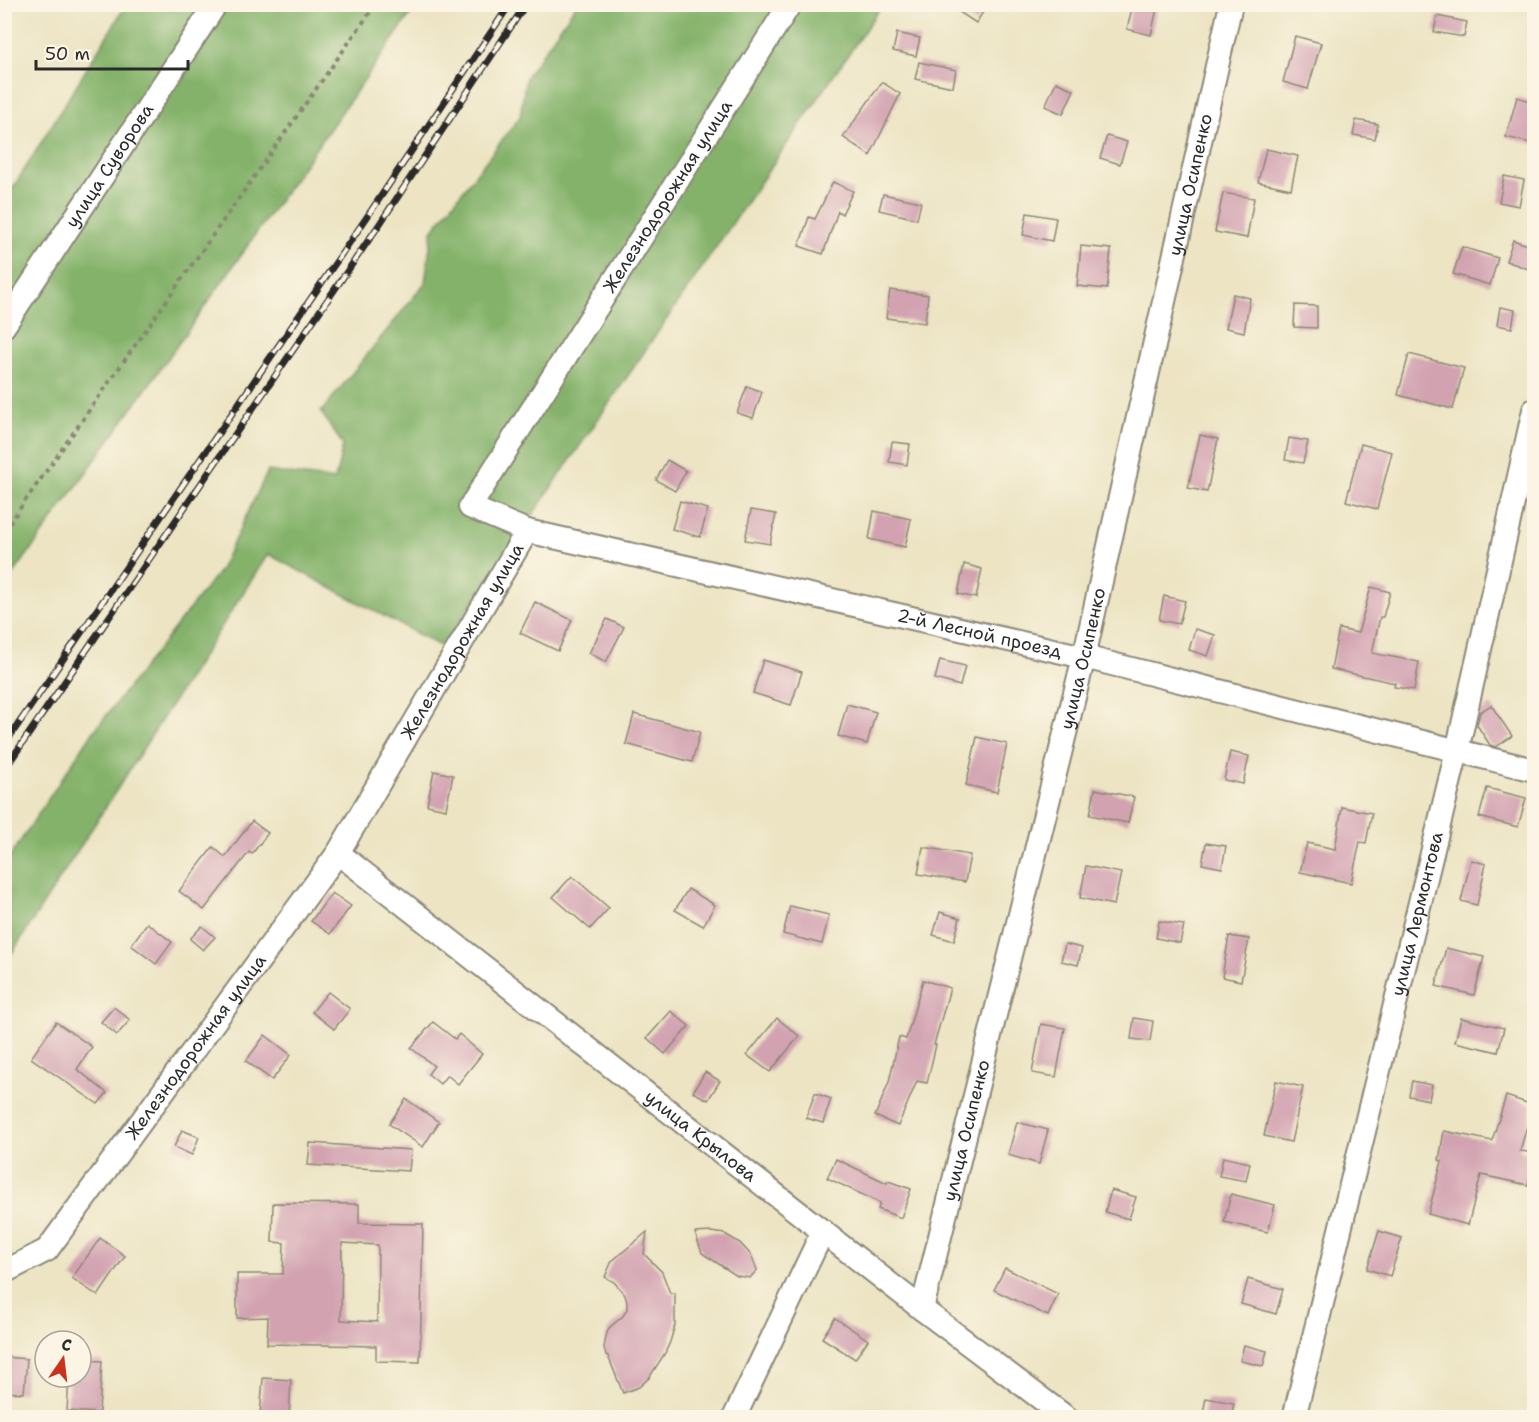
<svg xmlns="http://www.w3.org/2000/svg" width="1539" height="1422" font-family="'Shantell Sans',sans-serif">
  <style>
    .forest { fill: #84b26b; stroke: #586e4b; stroke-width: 1.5 }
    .building { fill: #d2a2b1; fill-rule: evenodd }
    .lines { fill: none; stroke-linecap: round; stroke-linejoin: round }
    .minor-casing { stroke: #8c8877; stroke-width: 26 }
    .path { stroke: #8c8877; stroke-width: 4; stroke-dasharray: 4.5 4.5; stroke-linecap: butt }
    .minor { stroke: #fff; stroke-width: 22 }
    .rail-casing { stroke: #2b2b2b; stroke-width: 7 }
    .rail { stroke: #fcf5e5; stroke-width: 4.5; stroke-dasharray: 14; stroke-linecap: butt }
    .labels { text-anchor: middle; stroke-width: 4.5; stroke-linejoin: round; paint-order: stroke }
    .street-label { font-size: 18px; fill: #2b2b2b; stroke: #fcf5e5 }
  </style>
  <rect width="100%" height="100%" fill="#fcf5e5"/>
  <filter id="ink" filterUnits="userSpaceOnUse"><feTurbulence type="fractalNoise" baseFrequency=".0167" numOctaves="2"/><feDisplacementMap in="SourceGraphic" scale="12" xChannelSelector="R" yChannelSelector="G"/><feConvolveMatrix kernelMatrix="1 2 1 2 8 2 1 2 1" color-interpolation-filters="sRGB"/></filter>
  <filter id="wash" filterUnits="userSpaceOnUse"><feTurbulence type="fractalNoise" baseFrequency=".008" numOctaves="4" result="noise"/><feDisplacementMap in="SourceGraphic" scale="24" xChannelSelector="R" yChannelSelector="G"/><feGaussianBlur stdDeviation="1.35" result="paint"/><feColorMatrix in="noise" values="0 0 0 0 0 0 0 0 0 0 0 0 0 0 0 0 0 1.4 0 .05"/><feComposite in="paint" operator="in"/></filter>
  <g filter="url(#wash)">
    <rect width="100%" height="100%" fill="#ece4c3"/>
    <g class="forest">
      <path d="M 126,5 L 417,5 L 196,319 L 5,586 L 5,201 Z"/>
      <path d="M 576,5 L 882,5 L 442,647 L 268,554 L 5,964 L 5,864 L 91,735 L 220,570 L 268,471 L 335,480 L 343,445 L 321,412 L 425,283 L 432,231 L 520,117 L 526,77 Z"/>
    </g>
    <g id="blocks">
      <g class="building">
        <path d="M 947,4 L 988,4 L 976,23 Z"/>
        <path d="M 1133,4 L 1158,4 L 1151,35 L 1127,29 Z"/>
        <path d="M 1437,16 L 1467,22 L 1464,37 L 1434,32 Z"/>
        <path d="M 897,33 L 920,38 L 916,56 L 893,51 Z"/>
        <path d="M 1295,36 L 1321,43 L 1308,89 L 1283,82 Z"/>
        <path d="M 919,62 L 956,70 L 953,87 L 915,79 Z"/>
        <path d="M 882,82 L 900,94 L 870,156 L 843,137 Z"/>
        <path d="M 1056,82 L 1074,90 L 1063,114 L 1045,106 Z"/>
        <path d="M 1517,97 L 1534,102 L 1534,144 L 1506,137 Z"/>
        <path d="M 1356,120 L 1378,124 L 1375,139 L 1353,135 Z"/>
        <path d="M 1107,136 L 1127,142 L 1120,164 L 1100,158 Z"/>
        <path d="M 1266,149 L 1298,156 L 1291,189 L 1258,182 Z"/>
        <path d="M 1504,176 L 1524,180 L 1519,206 L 1499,202 Z"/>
        <path d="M 833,182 L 853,191 L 842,214 L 838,211 L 823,254 L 799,246 L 809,217 L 815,219 Z"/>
        <path d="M 1223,193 L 1254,198 L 1247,238 L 1215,232 Z"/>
        <path d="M 883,194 L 921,202 L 917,219 L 879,210 Z"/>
        <path d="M 1027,213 L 1056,218 L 1052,241 L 1023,235 Z"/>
        <path d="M 1513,240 L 1534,247 L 1534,271 L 1506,261 Z"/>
        <path d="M 1081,246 L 1111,249 L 1107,289 L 1077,286 Z"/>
        <path d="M 1462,247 L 1498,258 L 1490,285 L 1453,274 Z"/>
        <path d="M 890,290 L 928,295 L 925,323 L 886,318 Z"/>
        <path d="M 1233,294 L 1250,298 L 1244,332 L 1226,328 Z"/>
        <path d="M 1295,305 L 1317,306 L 1317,328 L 1294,327 Z"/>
        <path d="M 1500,307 L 1515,310 L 1512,328 L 1497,325 Z"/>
        <path d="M 1409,354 L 1464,368 L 1453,409 L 1398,395 Z"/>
        <path d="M 747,386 L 762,392 L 753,418 L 737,413 Z"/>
        <path d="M 1200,435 L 1218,439 L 1207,492 L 1188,488 Z"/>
        <path d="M 1289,438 L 1308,441 L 1303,463 L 1285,460 Z"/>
        <path d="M 892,442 L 910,444 L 907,465 L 889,462 Z"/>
        <path d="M 1361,444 L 1392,452 L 1377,509 L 1346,501 Z"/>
        <path d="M 667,460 L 686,471 L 675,491 L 656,480 Z"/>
        <path d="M 680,501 L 708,509 L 700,537 L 672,529 Z"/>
        <path d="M 751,510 L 776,514 L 770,544 L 745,540 Z"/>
        <path d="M 874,511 L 911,519 L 905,547 L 869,539 Z"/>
        <path d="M 964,564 L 982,569 L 976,598 L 958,594 Z"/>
        <path d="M 1371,587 L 1390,592 L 1383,617 L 1380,617 L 1372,653 L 1419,662 L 1414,690 L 1394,687 L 1395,683 L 1331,669 L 1339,629 L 1358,633 Z"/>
        <path d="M 1164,596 L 1185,601 L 1179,624 L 1159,620 Z"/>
        <path d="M 535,602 L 572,620 L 558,651 L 520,633 Z"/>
        <path d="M 607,619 L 624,627 L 606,662 L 589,653 Z"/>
        <path d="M 1195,629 L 1215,635 L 1208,656 L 1189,650 Z"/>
        <path d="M 763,660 L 802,672 L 791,705 L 753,693 Z"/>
        <path d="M 940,660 L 965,666 L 960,686 L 935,679 Z"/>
        <path d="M 847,704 L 876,712 L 867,744 L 838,736 Z"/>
        <path d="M 1491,705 L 1512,736 L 1496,747 L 1490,745 L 1477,725 L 1480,712 Z"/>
        <path d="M 634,714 L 700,732 L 692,762 L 626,744 Z"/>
        <path d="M 977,737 L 1007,744 L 997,792 L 966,785 Z"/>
        <path d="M 1230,752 L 1249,756 L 1243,784 L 1224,780 Z"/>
        <path d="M 434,771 L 453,775 L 446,809 L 427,805 Z"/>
        <path d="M 1487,788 L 1526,798 L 1518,827 L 1479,817 Z"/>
        <path d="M 1095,789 L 1134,797 L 1128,823 L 1090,815 Z"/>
        <path d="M 1342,807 L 1372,813 L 1366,843 L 1360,842 L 1351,883 L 1300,872 L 1307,843 L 1335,849 Z"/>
        <path d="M 252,821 L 268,833 L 252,854 L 249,852 L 204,910 L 179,891 L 213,847 L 225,857 Z"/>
        <path d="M 1206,843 L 1226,846 L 1222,868 L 1202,864 Z"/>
        <path d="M 923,847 L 970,855 L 965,882 L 918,874 Z"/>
        <path d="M 1471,860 L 1486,864 L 1477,905 L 1461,901 Z"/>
        <path d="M 1086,866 L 1121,873 L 1114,905 L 1080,898 Z"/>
        <path d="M 572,876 L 609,908 L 590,929 L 553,897 Z"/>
        <path d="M 688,889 L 715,905 L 703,926 L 675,910 Z"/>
        <path d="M 332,893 L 351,906 L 330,934 L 311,921 Z"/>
        <path d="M 790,906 L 829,915 L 822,944 L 783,934 Z"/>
        <path d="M 940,912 L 960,918 L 954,941 L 933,935 Z"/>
        <path d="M 1159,921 L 1184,925 L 1180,943 L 1156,938 Z"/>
        <path d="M 147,923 L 172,942 L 156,964 L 131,945 Z"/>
        <path d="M 202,926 L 215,937 L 203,950 L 190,939 Z"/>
        <path d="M 1229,936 L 1249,939 L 1241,981 L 1222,977 Z"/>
        <path d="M 1065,944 L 1082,948 L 1078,965 L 1061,961 Z"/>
        <path d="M 1446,948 L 1484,957 L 1474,995 L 1436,986 Z"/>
        <path d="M 923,980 L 950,988 L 934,1045 L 936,1045 L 927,1083 L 917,1081 L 898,1126 L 875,1116 L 889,1082 L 899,1037 L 906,1039 Z"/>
        <path d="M 328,992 L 350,1009 L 334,1029 L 312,1012 Z"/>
        <path d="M 114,1007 L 130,1020 L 117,1035 L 101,1022 Z"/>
        <path d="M 671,1011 L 689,1026 L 665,1054 L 647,1038 Z"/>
        <path d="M 777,1018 L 799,1036 L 770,1072 L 747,1055 Z"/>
        <path d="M 1134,1018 L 1153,1021 L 1150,1041 L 1131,1039 Z"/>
        <path d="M 1461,1018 L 1504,1028 L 1498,1052 L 1455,1042 Z"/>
        <path d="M 56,1022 L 92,1047 L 77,1069 L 107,1093 L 98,1104 L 31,1058 Z"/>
        <path d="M 433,1022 L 455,1039 L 459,1034 L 482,1054 L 458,1084 L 447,1075 L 440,1084 L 428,1074 L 434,1066 L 411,1048 Z"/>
        <path d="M 1041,1024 L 1065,1028 L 1056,1077 L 1032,1073 Z"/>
        <path d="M 265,1035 L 291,1055 L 272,1080 L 246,1061 Z"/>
        <path d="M 705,1072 L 720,1081 L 708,1100 L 693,1092 Z"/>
        <path d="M 1276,1081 L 1303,1087 L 1291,1142 L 1264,1136 Z"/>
        <path d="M 1412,1081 L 1432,1085 L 1429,1100 L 1409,1096 Z"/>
        <path d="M 815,1093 L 831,1099 L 823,1123 L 806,1118 Z"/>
        <path d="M 1506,1096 L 1533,1105 L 1520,1151 L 1534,1153 L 1528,1185 L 1481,1175 L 1468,1225 L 1428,1214 L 1442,1161 L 1439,1160 L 1444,1131 L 1492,1141 Z"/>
        <path d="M 406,1099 L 439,1122 L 423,1147 L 389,1124 Z"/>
        <path d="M 1017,1122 L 1048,1130 L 1039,1164 L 1008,1155 Z"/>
        <path d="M 182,1130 L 199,1137 L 192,1155 L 174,1147 Z"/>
        <path d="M 310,1143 L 411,1150 L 409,1171 L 308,1165 Z"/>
        <path d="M 1223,1157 L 1250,1163 L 1246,1181 L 1219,1176 Z"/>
        <path d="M 836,1159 L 887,1183 L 888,1181 L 911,1189 L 901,1218 L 878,1209 L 880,1203 L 827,1178 Z"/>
        <path d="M 1111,1190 L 1136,1197 L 1129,1219 L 1105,1212 Z"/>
        <path d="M 1231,1194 L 1275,1205 L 1268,1232 L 1224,1222 Z"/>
        <path d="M 273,1203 L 359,1204 L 359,1223 L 423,1224 L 420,1362 L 376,1361 L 376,1346 L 267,1344 L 268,1317 L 237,1318 L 237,1274 L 283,1274 L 284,1243 L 272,1242 ZM 342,1243 L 378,1245 L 377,1322 L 341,1320 Z"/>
        <path d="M 1379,1231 L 1402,1238 L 1390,1276 L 1367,1269 Z"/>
        <path d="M 647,1232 L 644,1254 L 662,1272 L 670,1293 L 675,1293 L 675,1325 L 670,1342 L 665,1353 L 649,1378 L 639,1387 L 623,1393 L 608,1356 L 606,1355 L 604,1348 L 606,1336 L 609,1328 L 623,1316 L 627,1309 L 627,1302 L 625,1295 L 620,1289 L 614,1282 L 605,1277 L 612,1261 Z"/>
        <path d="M 711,1232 L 725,1234 L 740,1243 L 751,1255 L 757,1270 L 750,1278 L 737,1276 L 702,1253 L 695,1233 Z"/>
        <path d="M 100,1238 L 125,1256 L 98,1296 L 72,1278 Z"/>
        <path d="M 1005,1268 L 1058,1294 L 1048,1316 L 994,1290 Z"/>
        <path d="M 1248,1279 L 1283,1289 L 1276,1314 L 1241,1304 Z"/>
        <path d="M 835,1318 L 868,1340 L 855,1359 L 822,1338 Z"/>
        <path d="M 1244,1345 L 1267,1351 L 1263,1366 L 1240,1361 Z"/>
        <path d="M 4,1357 L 27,1359 L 24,1393 L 4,1392 Z"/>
        <path d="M 81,1360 L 102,1361 L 99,1413 L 67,1411 L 69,1377 L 81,1377 Z"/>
        <path d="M 263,1378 L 291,1380 L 289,1418 L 260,1416 Z"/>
        <path d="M 1206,1398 L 1234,1403 L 1231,1418 L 1202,1418 Z"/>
      </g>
    </g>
  </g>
  <g filter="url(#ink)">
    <use href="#blocks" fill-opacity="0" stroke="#8c8877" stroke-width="1.5"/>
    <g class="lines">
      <defs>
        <g id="minor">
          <path id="s1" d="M 4,326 L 216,4"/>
          <path id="s2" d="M 527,531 L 1084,657 L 1534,770"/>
          <path id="s3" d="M 338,853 L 922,1309 L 1067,1418"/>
          <path id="s4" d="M 4,1272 L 47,1250 L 338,853 L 527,531 L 470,507 L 790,4"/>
          <path id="s5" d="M 922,1309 L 1084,657 L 1231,4"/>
          <path d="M 734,1418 L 823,1231"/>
          <path id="s6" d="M 1294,1418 L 1457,751 L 1534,410"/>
        </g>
      </defs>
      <use href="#minor" class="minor-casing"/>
      <path class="path" d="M 4,531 L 376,4"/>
      <use href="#minor" class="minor"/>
      <defs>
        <g id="rail">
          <path d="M 4,745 L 367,217 L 510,4"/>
          <path d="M 4,770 L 379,225 L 526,4"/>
        </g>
      </defs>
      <use href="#rail" class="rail-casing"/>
      <use href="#rail" class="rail"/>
    </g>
  </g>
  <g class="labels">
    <g class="street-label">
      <text dy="6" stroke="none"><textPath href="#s1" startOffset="192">улица Суворова</textPath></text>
      <text dy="6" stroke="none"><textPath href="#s5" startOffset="1156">улица Осипенко</textPath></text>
      <text dy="6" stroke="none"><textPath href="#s4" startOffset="1344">Железнодорожная улица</textPath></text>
      <text dy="6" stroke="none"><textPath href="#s2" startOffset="464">2-й Лесной проезд</textPath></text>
      <text dy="6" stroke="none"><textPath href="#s4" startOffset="786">Железнодорожная улица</textPath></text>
      <text dy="6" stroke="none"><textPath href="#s5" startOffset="670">улица Осипенко</textPath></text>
      <text dy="6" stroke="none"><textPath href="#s6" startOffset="519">улица Лермонтова</textPath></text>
      <text dy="6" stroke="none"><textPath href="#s4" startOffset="300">Железнодорожная улица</textPath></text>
      <text dy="6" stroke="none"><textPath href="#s5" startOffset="184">улица Осипенко</textPath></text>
      <text dy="6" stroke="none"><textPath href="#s3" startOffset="460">улица Крылова</textPath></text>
    </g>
  </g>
  <rect width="1539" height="1422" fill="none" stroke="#fcf5e5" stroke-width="24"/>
  <g transform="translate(63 1359) rotate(14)"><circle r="28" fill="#fcf5e5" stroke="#a8a49b" stroke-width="1.5"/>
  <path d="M0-4.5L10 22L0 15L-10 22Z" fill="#c8321e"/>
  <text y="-9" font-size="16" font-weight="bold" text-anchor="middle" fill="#2b2b2b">С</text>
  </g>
  <path d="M36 60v9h152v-9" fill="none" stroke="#2b2b2b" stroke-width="3"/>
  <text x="45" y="60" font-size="18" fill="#2b2b2b" stroke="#fcf5e5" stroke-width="4.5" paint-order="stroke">50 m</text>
</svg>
